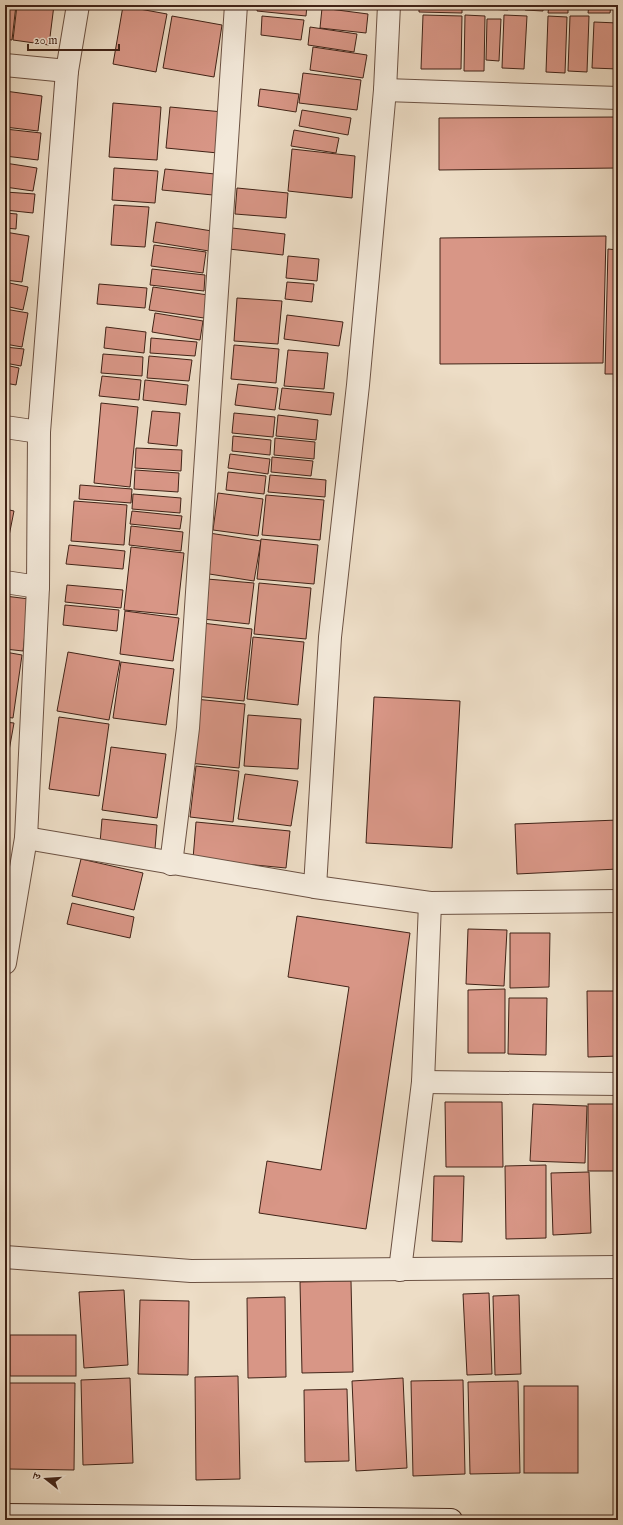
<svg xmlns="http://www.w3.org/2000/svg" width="623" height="1525" font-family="'IM FELL English','Noto Serif Devanagari',serif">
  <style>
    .building { fill: #d89686; stroke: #412317 }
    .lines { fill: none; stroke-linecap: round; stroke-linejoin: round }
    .street-casing { stroke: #6c5243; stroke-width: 24 }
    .secondary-casing { stroke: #412317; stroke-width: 24 }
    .street { stroke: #f3e9da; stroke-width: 22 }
    .secondary { stroke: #f3e9da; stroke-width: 22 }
  </style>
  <rect width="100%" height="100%" fill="#edddc6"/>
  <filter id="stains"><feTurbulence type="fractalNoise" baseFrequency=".005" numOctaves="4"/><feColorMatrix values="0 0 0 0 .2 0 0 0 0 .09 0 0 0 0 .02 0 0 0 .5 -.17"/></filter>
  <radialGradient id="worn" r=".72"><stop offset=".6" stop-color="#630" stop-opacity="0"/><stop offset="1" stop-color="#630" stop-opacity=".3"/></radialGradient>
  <g class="building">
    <path d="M 5,5 L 16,5 L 12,40 L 5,39 Z"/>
    <path d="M 17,5 L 54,5 L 49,45 L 13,40 Z"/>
    <path d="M 258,5 L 307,5 L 306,16 L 257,11 Z"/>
    <path d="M 419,5 L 462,5 L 462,13 L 419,12 Z"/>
    <path d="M 487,5 L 508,5 L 508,10 L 487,9 Z"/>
    <path d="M 526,5 L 543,5 L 543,11 L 525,10 Z"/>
    <path d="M 549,5 L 568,5 L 568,13 L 548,13 Z"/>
    <path d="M 589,5 L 611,5 L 610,13 L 588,13 Z"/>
    <path d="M 123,6 L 167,14 L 156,72 L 113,64 Z"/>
    <path d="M 322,8 L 368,14 L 366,33 L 320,28 Z"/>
    <path d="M 423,15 L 462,16 L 461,69 L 421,69 Z"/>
    <path d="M 465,15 L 485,16 L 484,71 L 464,71 Z"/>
    <path d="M 504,15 L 527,16 L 524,69 L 502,68 Z"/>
    <path d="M 172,16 L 222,25 L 214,77 L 163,68 Z"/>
    <path d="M 262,16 L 304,20 L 301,40 L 261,35 Z"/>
    <path d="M 548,16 L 567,17 L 565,73 L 546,72 Z"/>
    <path d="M 570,16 L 589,16 L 587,72 L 568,71 Z"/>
    <path d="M 487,19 L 501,19 L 499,61 L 486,60 Z"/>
    <path d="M 594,22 L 618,23 L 618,69 L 592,68 Z"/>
    <path d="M 310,27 L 357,34 L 354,52 L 308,45 Z"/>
    <path d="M 313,47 L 367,55 L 363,78 L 310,70 Z"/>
    <path d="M 303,73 L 361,80 L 357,110 L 299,103 Z"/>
    <path d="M 260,89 L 299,94 L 296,112 L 258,106 Z"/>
    <path d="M 5,91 L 42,96 L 38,131 L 5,127 Z"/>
    <path d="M 113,103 L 161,107 L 157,160 L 109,157 Z"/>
    <path d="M 170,107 L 223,112 L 218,153 L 166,148 Z"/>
    <path d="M 302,110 L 351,118 L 348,135 L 299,126 Z"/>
    <path d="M 618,117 L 618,168 L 439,170 L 439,118 Z"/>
    <path d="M 5,129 L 41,133 L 38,160 L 5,156 Z"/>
    <path d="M 294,130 L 339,138 L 336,153 L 291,146 Z"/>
    <path d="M 292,149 L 355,156 L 352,198 L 288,191 Z"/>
    <path d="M 5,163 L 37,168 L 33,191 L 5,187 Z"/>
    <path d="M 114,168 L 158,171 L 155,203 L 112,200 Z"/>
    <path d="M 165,169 L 215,174 L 213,195 L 162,190 Z"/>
    <path d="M 237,188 L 288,193 L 286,218 L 235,214 Z"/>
    <path d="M 5,192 L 35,194 L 33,213 L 5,210 Z"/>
    <path d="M 114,205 L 149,207 L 145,247 L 111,245 Z"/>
    <path d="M 5,213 L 17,214 L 16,229 L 5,228 Z"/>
    <path d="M 156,222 L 212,231 L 209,251 L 153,242 Z"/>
    <path d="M 232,228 L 285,234 L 283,255 L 229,249 Z"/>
    <path d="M 5,232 L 29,236 L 22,282 L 5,280 Z"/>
    <path d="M 606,236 L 603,363 L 440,364 L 440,238 Z"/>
    <path d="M 154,245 L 206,252 L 203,273 L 151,266 Z"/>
    <path d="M 608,249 L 618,250 L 618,374 L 605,374 Z"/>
    <path d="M 288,256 L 319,259 L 317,281 L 286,278 Z"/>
    <path d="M 152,269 L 205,275 L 204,291 L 150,285 Z"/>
    <path d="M 5,282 L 28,287 L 23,310 L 5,306 Z"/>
    <path d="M 287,282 L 314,284 L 312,302 L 285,299 Z"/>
    <path d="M 99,284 L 147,288 L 145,308 L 97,304 Z"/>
    <path d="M 153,287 L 208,295 L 204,318 L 149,310 Z"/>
    <path d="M 237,298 L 282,301 L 278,344 L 234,341 Z"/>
    <path d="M 5,309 L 28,313 L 22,347 L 5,344 Z"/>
    <path d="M 155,313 L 203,321 L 200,340 L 152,332 Z"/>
    <path d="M 287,315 L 343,322 L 339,346 L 284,339 Z"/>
    <path d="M 106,327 L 146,332 L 144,353 L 104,348 Z"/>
    <path d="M 151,338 L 197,342 L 195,356 L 150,353 Z"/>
    <path d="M 234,345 L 279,349 L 276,383 L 231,379 Z"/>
    <path d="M 5,347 L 24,349 L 21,366 L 5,363 Z"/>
    <path d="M 288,350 L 328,353 L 324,389 L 284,386 Z"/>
    <path d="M 103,354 L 143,357 L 142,376 L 101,373 Z"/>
    <path d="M 149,356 L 192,360 L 189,381 L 147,378 Z"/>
    <path d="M 5,365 L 19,368 L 16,385 L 5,383 Z"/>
    <path d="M 102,376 L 141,380 L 139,400 L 99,396 Z"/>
    <path d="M 145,380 L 188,385 L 186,405 L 143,400 Z"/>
    <path d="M 238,384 L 278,388 L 275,410 L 235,405 Z"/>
    <path d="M 282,388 L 334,393 L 331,415 L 279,409 Z"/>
    <path d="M 101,403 L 138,407 L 130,487 L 94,483 Z"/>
    <path d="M 152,411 L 180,413 L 177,446 L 148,443 Z"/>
    <path d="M 234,413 L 275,417 L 273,437 L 232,433 Z"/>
    <path d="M 278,415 L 318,420 L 316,440 L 276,436 Z"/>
    <path d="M 233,436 L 271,440 L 270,455 L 232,451 Z"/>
    <path d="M 275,438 L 315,442 L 314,459 L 274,455 Z"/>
    <path d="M 136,448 L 182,450 L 181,471 L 135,468 Z"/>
    <path d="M 230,454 L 270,459 L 268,474 L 228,468 Z"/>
    <path d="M 272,457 L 313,461 L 311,476 L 271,472 Z"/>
    <path d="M 135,470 L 179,473 L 178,492 L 134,489 Z"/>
    <path d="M 228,472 L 266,476 L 264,494 L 226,490 Z"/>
    <path d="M 270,475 L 326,480 L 325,497 L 268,492 Z"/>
    <path d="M 80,485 L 132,489 L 131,503 L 79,499 Z"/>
    <path d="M 218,493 L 263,499 L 258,536 L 213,530 Z"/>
    <path d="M 133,494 L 181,498 L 180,513 L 132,509 Z"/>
    <path d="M 266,495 L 324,500 L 320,540 L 262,535 Z"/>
    <path d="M 74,501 L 127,505 L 124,545 L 71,541 Z"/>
    <path d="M 5,509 L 14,511 L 5,556 Z"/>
    <path d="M 132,511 L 182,516 L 180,529 L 130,524 Z"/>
    <path d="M 131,526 L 183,532 L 181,551 L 129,545 Z"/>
    <path d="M 209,533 L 261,541 L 254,581 L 203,573 Z"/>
    <path d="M 261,539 L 318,545 L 314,584 L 257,579 Z"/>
    <path d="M 69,545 L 125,551 L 123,569 L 66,564 Z"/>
    <path d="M 131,547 L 184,553 L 177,615 L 124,610 Z"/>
    <path d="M 207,579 L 254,583 L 249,624 L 203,619 Z"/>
    <path d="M 259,583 L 311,588 L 306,639 L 254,634 Z"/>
    <path d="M 67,585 L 123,590 L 121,608 L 65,602 Z"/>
    <path d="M 5,596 L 29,599 L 23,651 L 5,649 Z"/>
    <path d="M 65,605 L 119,610 L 117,631 L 63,625 Z"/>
    <path d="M 125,611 L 179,618 L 173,661 L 120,654 Z"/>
    <path d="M 202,623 L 252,629 L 244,701 L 194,696 Z"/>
    <path d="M 253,637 L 304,642 L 298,705 L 247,699 Z"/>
    <path d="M 5,652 L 22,655 L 13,718 L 5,717 Z"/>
    <path d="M 68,652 L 120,661 L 109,720 L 57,711 Z"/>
    <path d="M 121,662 L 174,669 L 166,725 L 113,718 Z"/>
    <path d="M 374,697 L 460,701 L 452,848 L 366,843 Z"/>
    <path d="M 195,699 L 245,704 L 239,768 L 189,763 Z"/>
    <path d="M 248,715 L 301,719 L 298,769 L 244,766 Z"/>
    <path d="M 59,717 L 109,724 L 99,796 L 49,789 Z"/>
    <path d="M 5,722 L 14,723 L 5,773 Z"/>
    <path d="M 111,747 L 166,754 L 157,818 L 102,810 Z"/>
    <path d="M 196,766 L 239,771 L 233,822 L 190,817 Z"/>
    <path d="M 245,774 L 298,781 L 291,826 L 238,819 Z"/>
    <path d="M 102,819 L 157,825 L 155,849 L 100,843 Z"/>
    <path d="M 618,820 L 618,869 L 517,874 L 515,824 Z"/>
    <path d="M 196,822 L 290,831 L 286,868 L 193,859 Z"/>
    <path d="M 81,859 L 143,873 L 134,910 L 72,896 Z"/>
    <path d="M 72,903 L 134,917 L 130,938 L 67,924 Z"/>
    <path d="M 297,916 L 410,933 L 366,1229 L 259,1213 L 267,1161 L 321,1170 L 349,987 L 288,977 Z"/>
    <path d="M 468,929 L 507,930 L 504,986 L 466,984 Z"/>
    <path d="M 510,933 L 550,933 L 549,987 L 510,988 Z"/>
    <path d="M 505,989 L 505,1053 L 468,1053 L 468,990 Z"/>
    <path d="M 587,991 L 618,991 L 618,1056 L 588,1057 Z"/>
    <path d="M 509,998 L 547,998 L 546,1055 L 508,1054 Z"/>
    <path d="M 445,1102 L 502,1102 L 503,1167 L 446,1167 Z"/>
    <path d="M 533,1104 L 587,1106 L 585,1163 L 530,1161 Z"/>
    <rect x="588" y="1104" width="30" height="67"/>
    <path d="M 546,1165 L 546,1238 L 506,1239 L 505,1166 Z"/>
    <path d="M 589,1172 L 591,1233 L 553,1235 L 551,1173 Z"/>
    <path d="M 434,1176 L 464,1176 L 462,1242 L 432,1241 Z"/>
    <path d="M 351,1281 L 353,1372 L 302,1373 L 300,1282 Z"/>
    <path d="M 124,1290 L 128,1365 L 84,1368 L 79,1292 Z"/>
    <path d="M 489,1293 L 492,1374 L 467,1375 L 463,1294 Z"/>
    <path d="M 519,1295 L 521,1374 L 495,1375 L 493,1296 Z"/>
    <path d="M 285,1297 L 286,1377 L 248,1378 L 247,1298 Z"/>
    <path d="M 140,1300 L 189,1301 L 188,1375 L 138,1374 Z"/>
    <rect x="10" y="1335" width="66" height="41"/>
    <path d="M 238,1376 L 240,1479 L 196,1480 L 195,1377 Z"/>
    <path d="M 130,1378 L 133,1463 L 83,1465 L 81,1380 Z"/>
    <path d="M 403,1378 L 407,1468 L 356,1471 L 352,1381 Z"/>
    <path d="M 463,1380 L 465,1474 L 413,1476 L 411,1381 Z"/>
    <path d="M 518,1381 L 520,1473 L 470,1474 L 468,1382 Z"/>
    <path d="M 9,1383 L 75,1383 L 74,1470 L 8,1469 Z"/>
    <rect x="524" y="1386" width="54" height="87"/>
    <path d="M 347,1389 L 349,1461 L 305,1462 L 304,1390 Z"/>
  </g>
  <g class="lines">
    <defs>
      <g id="street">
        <path d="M 5,65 L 67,71"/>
        <path d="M 385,90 L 618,98"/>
        <path d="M 5,427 L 39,432"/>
        <path d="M 5,582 L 38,587"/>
        <path d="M 26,838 L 315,887 L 430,903 L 618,901"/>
        <path d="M 171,864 L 188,728 L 236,5"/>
        <path d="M 315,887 L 330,637 L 358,385 L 385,90 L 389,5"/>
        <path d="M 5,963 L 26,838 L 38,587 L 39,432 L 67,71 L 78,5"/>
        <path d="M 423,1082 L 618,1084"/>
        <path d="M 5,1257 L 191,1271 L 618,1267"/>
        <path d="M 400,1270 L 423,1082 L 430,903"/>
      </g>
      <path id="secondary" d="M 5,1515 L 451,1520"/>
    </defs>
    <use href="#street" class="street-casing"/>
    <use href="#secondary" class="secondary-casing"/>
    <use href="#street" class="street"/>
    <use href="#secondary" class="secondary"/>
  </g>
  <rect width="623" height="1525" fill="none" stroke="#edddc6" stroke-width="20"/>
  <rect x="6" y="6" width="611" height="1513" fill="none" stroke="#412317" stroke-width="2"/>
  <rect x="10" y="10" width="603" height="1505" fill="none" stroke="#412317"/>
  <g transform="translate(46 1479) rotate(287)" stroke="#f3e9da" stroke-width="3" paint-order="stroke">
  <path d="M0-3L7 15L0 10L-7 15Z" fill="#412317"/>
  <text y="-6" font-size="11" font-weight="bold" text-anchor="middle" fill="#412317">उ</text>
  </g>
  <path d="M28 44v6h91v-6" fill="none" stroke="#412317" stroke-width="2"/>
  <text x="34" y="44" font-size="12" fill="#412317" stroke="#f3e9da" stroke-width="3" paint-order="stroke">20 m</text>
  <rect width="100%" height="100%" filter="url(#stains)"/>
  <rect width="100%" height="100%" fill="url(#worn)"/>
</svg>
